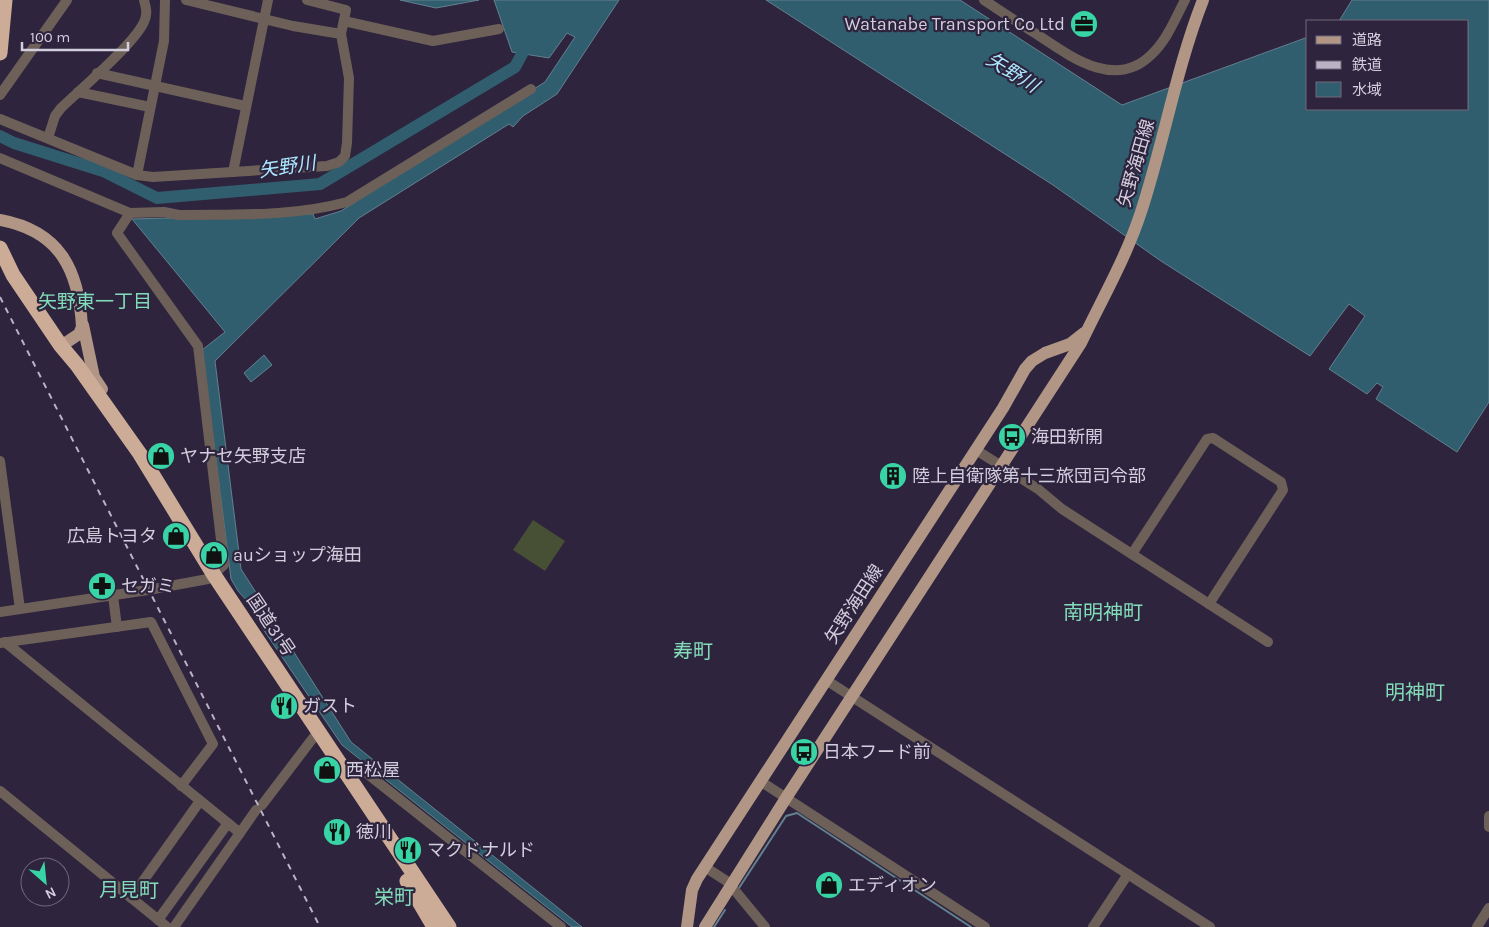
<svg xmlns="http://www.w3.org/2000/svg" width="1489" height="927" font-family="Karla,'Noto Sans JP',sans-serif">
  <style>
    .green { fill: #474f35 }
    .water { fill: #315e6e; stroke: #628090 }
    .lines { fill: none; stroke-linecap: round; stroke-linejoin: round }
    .stream { stroke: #628090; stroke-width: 2 }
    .river { stroke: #315e6e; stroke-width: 12 }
    .minor { stroke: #6d6058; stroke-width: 10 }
    .major { stroke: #b19686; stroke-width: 12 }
    .highway { stroke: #ccab97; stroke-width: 15 }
    .rail { stroke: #b9b3c5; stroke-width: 2; stroke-dasharray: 6 6; stroke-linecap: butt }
    .labels { text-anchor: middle; stroke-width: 4.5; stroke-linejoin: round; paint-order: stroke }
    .poi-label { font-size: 18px; fill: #d3cede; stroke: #2e243d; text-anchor: start }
    .street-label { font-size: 18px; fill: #d3cede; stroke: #2e243d }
    .water-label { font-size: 19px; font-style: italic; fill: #abe7ff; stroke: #2e243d }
    .neighbourhood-label { font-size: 19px; fill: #82dcba; stroke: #2e243d }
    .quarter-label { font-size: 20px; fill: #82dcba; stroke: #2e243d }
  </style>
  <rect width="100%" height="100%" fill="#2e243d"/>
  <path class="green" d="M 533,520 L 565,541 L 545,571 L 513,550 Z"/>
  <g class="water">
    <path d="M 400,0 L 479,0 L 436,8 Z"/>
    <path d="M 494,0 L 619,0 L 557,94 L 523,116 L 513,127 L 509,124 L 359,218 L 215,361 L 241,569 L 351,742 L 582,927 L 572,927 L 342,745 L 263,629 L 247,601 L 238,591 L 231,579 L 202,350 L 225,332 L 132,219 L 313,214 L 315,219 L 341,211 L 545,82 L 575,37 L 567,33 L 549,58 L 512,52 Z"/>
    <path d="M 766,0 L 960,0 L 1122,105 L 1308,37 L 1308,109 L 1468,109 L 1468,21 L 1339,21 L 1352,0 L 1489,0 L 1489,402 L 1457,452 L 1376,399 L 1383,387 L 1377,383 L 1367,394 L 1329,369 L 1365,316 L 1349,304 L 1310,356 L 1161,261 L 1053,185 Z"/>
    <path d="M 264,355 L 272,365 L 251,382 L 244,373 Z"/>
  </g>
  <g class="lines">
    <g class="stream">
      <path d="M 739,888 L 786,816 L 797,813 L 971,927"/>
      <path d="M 714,927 L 725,910"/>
    </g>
    <path class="river" d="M 0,136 L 14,143 L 103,171 L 157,198 L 320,184 L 515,67 L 530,39"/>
    <g class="minor">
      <path d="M 186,0 L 293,26 L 341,34"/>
      <path d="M 984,0 C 1002,12 1020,24 1038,35 C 1071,57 1115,90 1151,55 C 1167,40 1175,19 1185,0"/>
      <path d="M 344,21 L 433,41 L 499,29"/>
      <path d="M 97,73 L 245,106"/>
      <path d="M 78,92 L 150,107"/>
      <path d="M 0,95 L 67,0"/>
      <path d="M 0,119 L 137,175 L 153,177 L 327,166 L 339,162 L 345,156 L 347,143 L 349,78 L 341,34 L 346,10 L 307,0"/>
      <path d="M 48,138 L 55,116 L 61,108 C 81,89 134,44 144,22 C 148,14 146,8 144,0"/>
      <path d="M 0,158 L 130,213 L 164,212 L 179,215 C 235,214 292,217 347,202 L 531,89"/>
      <path d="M 233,172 L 268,0"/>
      <path d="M 137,175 L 164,41 L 165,0"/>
      <path d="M 976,450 L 1038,489 L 1062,509 L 1268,642"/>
      <path d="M 0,461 L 20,609"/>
      <path d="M 1132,554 L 1207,439 L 1213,438 L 1281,482 L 1283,490 L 1209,604"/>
      <path d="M 113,596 L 117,627"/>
      <path d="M 0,612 L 148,590 L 208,579 L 224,565 L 198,346 L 117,233 L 130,213"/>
      <path d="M 5,642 L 240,833"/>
      <path d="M 0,643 L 151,622 L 213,744 L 181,786"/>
      <path d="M 826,680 L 1210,927"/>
      <path d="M 336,774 L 353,767 L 360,768 L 561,927"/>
      <path d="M 760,781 L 985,927"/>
      <path d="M 0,791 L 167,927"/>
      <path d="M 262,805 L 313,738"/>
      <path d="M 1489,816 L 1489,827"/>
      <path d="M 705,867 L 728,882 L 765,927"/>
      <path d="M 131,898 L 200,801"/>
      <path d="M 158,920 L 228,823"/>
      <path d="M 174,927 L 256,810"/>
      <path d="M 1093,927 L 1128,874"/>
      <path d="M 1477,927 L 1489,908"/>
    </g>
    <g class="major">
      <path d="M 0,220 C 60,231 79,270 82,327 L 79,334 L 61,346"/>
      <path d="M 83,325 L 94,377 L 102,389"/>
      <path d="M 687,927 L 692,890 L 697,879 L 1003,408 L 1025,369 L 1032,361 L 1045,353 L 1070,344 L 1084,333"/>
      <path d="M 705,927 L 786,798 L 1081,343 C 1102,299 1126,258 1141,212 C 1164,142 1176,69 1203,0"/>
    </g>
    <g class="highway">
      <path d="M 0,53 L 5,0"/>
      <path d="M 0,248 L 13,275 L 61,346 L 77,365 L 140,454 L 214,575 L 449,927"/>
      <path d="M 407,881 L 434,927"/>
    </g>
    <path class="rail" d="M 0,297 L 320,927"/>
  </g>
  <defs>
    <symbol id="office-disc" viewBox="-11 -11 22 22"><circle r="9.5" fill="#38d4a6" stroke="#2e243d"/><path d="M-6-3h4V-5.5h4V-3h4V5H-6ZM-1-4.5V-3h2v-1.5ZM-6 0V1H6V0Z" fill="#111"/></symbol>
    <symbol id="bus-disc" viewBox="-11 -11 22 22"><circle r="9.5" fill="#38d4a6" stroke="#2e243d"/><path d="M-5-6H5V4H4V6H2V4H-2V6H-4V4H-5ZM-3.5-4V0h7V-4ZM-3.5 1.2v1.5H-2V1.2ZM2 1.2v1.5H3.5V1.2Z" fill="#111"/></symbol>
    <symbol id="shop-disc" viewBox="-11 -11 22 22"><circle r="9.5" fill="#38d4a6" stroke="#2e243d"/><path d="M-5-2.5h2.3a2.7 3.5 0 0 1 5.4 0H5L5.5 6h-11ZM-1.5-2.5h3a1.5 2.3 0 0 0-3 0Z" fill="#111"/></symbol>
    <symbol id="building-disc" viewBox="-11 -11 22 22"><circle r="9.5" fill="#38d4a6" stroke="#2e243d"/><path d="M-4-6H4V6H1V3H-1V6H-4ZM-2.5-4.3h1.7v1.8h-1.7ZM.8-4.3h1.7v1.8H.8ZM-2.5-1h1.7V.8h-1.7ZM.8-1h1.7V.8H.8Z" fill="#111"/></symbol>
    <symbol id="pharmacy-disc" viewBox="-11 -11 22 22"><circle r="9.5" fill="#38d4a6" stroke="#2e243d"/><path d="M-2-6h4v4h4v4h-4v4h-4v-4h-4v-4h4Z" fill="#111"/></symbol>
    <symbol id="restaurant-disc" viewBox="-11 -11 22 22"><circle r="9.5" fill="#38d4a6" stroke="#2e243d"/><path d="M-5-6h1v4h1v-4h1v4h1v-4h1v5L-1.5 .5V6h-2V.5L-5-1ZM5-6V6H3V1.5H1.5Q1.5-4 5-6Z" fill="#111"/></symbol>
  </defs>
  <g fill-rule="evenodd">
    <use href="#office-disc" x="1068" y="8" width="32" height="32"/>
    <use href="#bus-disc" x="996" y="421" width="32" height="32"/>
    <use href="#shop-disc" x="145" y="440" width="32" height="32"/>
    <use href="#building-disc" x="877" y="460" width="32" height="32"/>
    <use href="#shop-disc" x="160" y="520" width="32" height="32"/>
    <use href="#shop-disc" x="198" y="539" width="32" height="32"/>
    <use href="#pharmacy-disc" x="86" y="570" width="32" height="32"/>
    <use href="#restaurant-disc" x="268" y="690" width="32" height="32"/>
    <use href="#bus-disc" x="788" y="736" width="32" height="32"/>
    <use href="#shop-disc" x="311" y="754" width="32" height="32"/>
    <use href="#restaurant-disc" x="321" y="816" width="32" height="32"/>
    <use href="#restaurant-disc" x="392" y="834" width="32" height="32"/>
    <use href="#shop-disc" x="813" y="869" width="32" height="32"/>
  </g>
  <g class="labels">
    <g class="poi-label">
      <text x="1065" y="30" text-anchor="end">Watanabe Transport Co Ltd</text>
      <text x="1031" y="443">海田新開</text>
      <text x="180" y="462">ヤナセ矢野支店</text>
      <text x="912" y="482">陸上自衛隊第十三旅団司令部</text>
      <text x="157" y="542" text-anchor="end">広島トヨタ</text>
      <text x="233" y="561">auショップ海田</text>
      <text x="121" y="592">セガミ</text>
      <text x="303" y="712">ガスト</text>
      <text x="823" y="758">日本フード前</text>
      <text x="346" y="776">西松屋</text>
      <text x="356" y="838">徳川</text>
      <text x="427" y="856">マクドナルド</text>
      <text x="848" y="891">エディオン</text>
    </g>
    <g class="street-label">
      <text transform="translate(1136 163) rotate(-74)" y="6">矢野海田線</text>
      <text transform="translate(854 604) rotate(-57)" y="6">矢野海田線</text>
      <text transform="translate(271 625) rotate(56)" y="6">国道31号</text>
    </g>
    <g class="water-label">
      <text transform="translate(1013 72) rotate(32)" y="7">矢野川</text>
      <text transform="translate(287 166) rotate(-8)" y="7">矢野川</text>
    </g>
    <g class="neighbourhood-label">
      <text x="95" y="308">矢野東一丁目</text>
    </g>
    <g class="quarter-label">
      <text x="1103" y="619">南明神町</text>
      <text x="693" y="658">寿町</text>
      <text x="1415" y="699">明神町</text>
      <text x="129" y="897">月見町</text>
      <text x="394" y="904">栄町</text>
    </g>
  </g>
  <rect x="1306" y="20" width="162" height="90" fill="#2e243d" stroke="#70687d"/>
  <rect x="1316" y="36" width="25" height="8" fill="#b19686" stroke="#70687d"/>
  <text x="1352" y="45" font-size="15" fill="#d3cede">道路</text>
  <rect x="1316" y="61" width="25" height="8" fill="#b9b3c5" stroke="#70687d"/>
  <text x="1352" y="70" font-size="15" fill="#d3cede">鉄道</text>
  <rect x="1316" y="82" width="25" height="15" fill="#315e6e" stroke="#70687d"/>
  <text x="1352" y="95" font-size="15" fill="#d3cede">水域</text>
  <g transform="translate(45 882) rotate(153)"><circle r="24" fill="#2e243d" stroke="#70687d"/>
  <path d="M0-4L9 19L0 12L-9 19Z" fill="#38d4a6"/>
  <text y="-8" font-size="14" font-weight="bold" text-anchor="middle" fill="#d3cede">N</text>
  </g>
  <path d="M22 42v8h106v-8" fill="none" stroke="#d3cede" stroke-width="2.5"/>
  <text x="30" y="42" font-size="15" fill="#d3cede" stroke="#2e243d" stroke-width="4" paint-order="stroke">100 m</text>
</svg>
